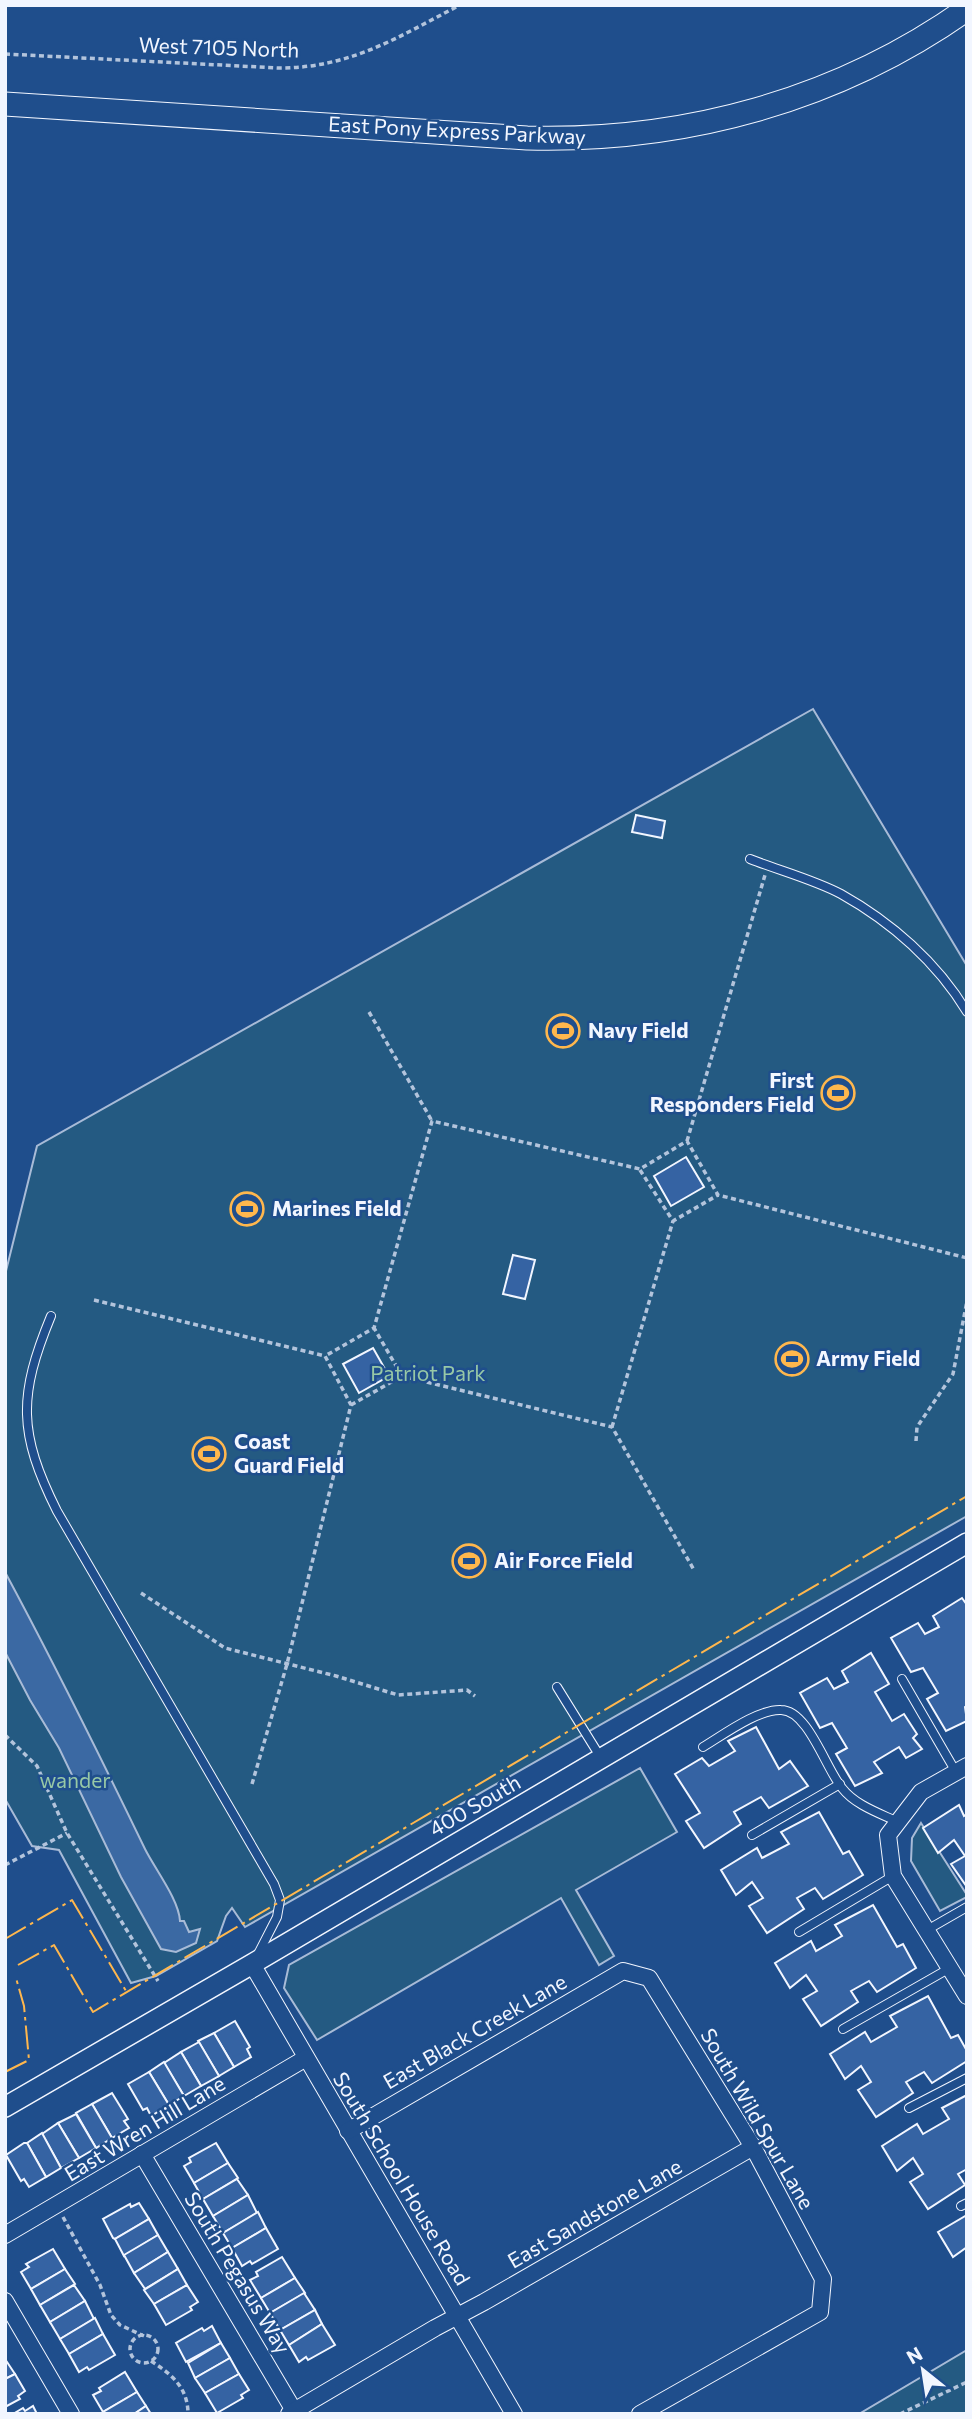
<svg xmlns="http://www.w3.org/2000/svg" width="972" height="2419" font-family="Commissioner,sans-serif">
  <style>
    .green { fill: #245a82; stroke: #a8bbd7; stroke-width: 2 }
    .water { fill: #3b69a3; stroke: #a8bbd7; stroke-width: 2 }
    .building { fill: #3563a3; stroke: #f2f6ff; stroke-width: 2 }
    .lines { fill: none; stroke-linecap: round; stroke-linejoin: round }
    .service-casing { stroke: #f2f6ff; stroke-width: 10 }
    .minor-casing { stroke: #f2f6ff; stroke-width: 18 }
    .tertiary-casing { stroke: #f2f6ff; stroke-width: 22 }
    .secondary-casing { stroke: #f2f6ff; stroke-width: 25 }
    .path { stroke: #b3c4dc; stroke-width: 3.5; stroke-dasharray: 5 3.5; stroke-linecap: butt }
    .service { stroke: #1f4e8c; stroke-width: 8 }
    .minor { stroke: #1f4e8c; stroke-width: 16 }
    .tertiary { stroke: #1f4e8c; stroke-width: 19 }
    .secondary { stroke: #1f4e8c; stroke-width: 23 }
    .power { stroke: #ffb74d; stroke-width: 2; stroke-dasharray: 24 5 3.5 5; stroke-linecap: butt }
    .labels { text-anchor: middle; stroke-width: 5; stroke-linejoin: round; paint-order: stroke }
    .street-label { font-size: 21px; fill: #f2f6ff; stroke: #1f4e8c }
    .poi-label { font-size: 21px; font-weight: bold; fill: #f2f6ff; stroke: #1f4e8c; text-anchor: start }
    .park-label { font-size: 21px; fill: #97c8a6; stroke: #1f4e8c }
  </style>
  <rect width="100%" height="100%" fill="#1f4e8c"/>
  <g class="green">
    <path d="M 813,709 L 967,966 L 967,1516 L 245,1927 L 232,1908 L 226,1916 L 217,1941 L 156,1976 L 131,1983 L 59,1850 L 32,1846 L 5,1799 L 5,1275 L 37,1146 Z"/>
    <path d="M 640,1768 L 677,1832 L 576,1890 L 614,1956 L 599,1965 L 561,1898 L 317,2040 L 284,1988 L 289,1965 Z"/>
    <path d="M 921,1823 L 967,1895 L 967,1897 L 940,1911 L 911,1861 L 912,1838 Z"/>
    <path d="M 967,2350 L 967,2414 L 859,2414 Z"/>
  </g>
  <path class="water" d="M 5,1572 C 54,1663 100,1756 145,1849 C 155,1869 179,1900 180,1921 L 184,1921 L 189,1932 L 200,1929 L 196,1943 L 176,1952 L 161,1949 L 121,1877 L 59,1748 L 30,1700 L 5,1652 Z"/>
  <g class="building">
    <path d="M 636,815 L 665,821 L 662,838 L 632,832 Z"/>
    <path d="M 686,1157 L 704,1187 L 671,1206 L 654,1176 Z"/>
    <path d="M 513,1255 L 535,1260 L 525,1299 L 503,1294 Z"/>
    <path d="M 373,1348 L 389,1376 L 359,1393 L 343,1364 Z"/>
    <path d="M 962,1598 L 967,1605 L 967,1706 L 965,1707 L 967,1721 L 946,1731 L 927,1699 L 938,1693 L 923,1668 L 911,1672 L 891,1638 L 918,1623 L 925,1634 L 939,1627 L 933,1616 Z"/>
    <path d="M 871,1653 L 889,1684 L 875,1692 L 892,1721 L 904,1714 L 917,1734 L 913,1738 L 922,1749 L 906,1758 L 899,1747 L 874,1762 L 882,1773 L 855,1786 L 836,1754 L 847,1748 L 832,1723 L 820,1728 L 800,1693 L 827,1678 L 834,1689 L 848,1682 L 842,1671 Z"/>
    <path d="M 756,1727 L 779,1769 L 790,1761 L 808,1786 L 769,1808 L 761,1797 L 734,1812 L 741,1824 L 704,1848 L 686,1821 L 700,1813 L 675,1774 L 702,1758 L 709,1766 L 735,1751 L 728,1741 Z"/>
    <path d="M 959,1805 L 964,1816 L 967,1814 L 967,1887 L 951,1864 L 965,1856 L 954,1840 L 938,1853 L 923,1828 Z"/>
    <path d="M 819,1812 L 843,1854 L 849,1851 L 863,1875 L 823,1899 L 815,1888 L 797,1898 L 804,1909 L 767,1933 L 749,1906 L 763,1898 L 752,1882 L 736,1895 L 721,1870 L 757,1848 L 762,1858 L 789,1844 L 781,1832 Z"/>
    <path d="M 873,1905 L 897,1947 L 903,1944 L 916,1968 L 877,1992 L 869,1981 L 851,1991 L 858,2002 L 821,2026 L 803,1999 L 817,1991 L 806,1975 L 790,1988 L 775,1963 L 811,1941 L 816,1951 L 842,1936 L 835,1925 Z"/>
    <path d="M 928,1996 L 951,2038 L 958,2035 L 967,2051 L 967,2061 L 932,2083 L 924,2072 L 906,2082 L 913,2093 L 876,2117 L 858,2090 L 871,2082 L 861,2066 L 845,2079 L 830,2054 L 865,2032 L 871,2042 L 897,2027 L 890,2016 Z"/>
    <path d="M 235,2021 L 250,2047 L 247,2049 L 251,2057 L 234,2067 L 214,2033 Z"/>
    <path d="M 214,2033 L 234,2067 L 219,2076 L 198,2041 Z"/>
    <path d="M 199,2042 L 219,2076 L 201,2086 L 181,2052 Z"/>
    <path d="M 181,2052 L 201,2086 L 184,2096 L 164,2063 Z"/>
    <path d="M 164,2062 L 184,2096 L 169,2105 L 149,2072 Z"/>
    <path d="M 149,2072 L 169,2105 L 151,2116 L 147,2108 L 143,2110 L 128,2084 Z"/>
    <path d="M 112,2093 L 128,2119 L 124,2121 L 129,2128 L 112,2138 L 92,2104 Z"/>
    <path d="M 967,2095 L 967,2169 L 958,2174 L 965,2185 L 928,2209 L 910,2182 L 923,2174 L 913,2158 L 897,2171 L 882,2146 L 917,2124 L 923,2134 L 949,2119 L 942,2108 Z"/>
    <path d="M 92,2104 L 112,2138 L 96,2148 L 76,2113 Z"/>
    <path d="M 76,2114 L 96,2148 L 79,2158 L 58,2123 Z"/>
    <path d="M 58,2123 L 79,2158 L 61,2168 L 42,2134 Z"/>
    <path d="M 42,2133 L 61,2168 L 46,2177 L 27,2143 Z"/>
    <path d="M 24,2143 L 27,2143 L 46,2177 L 29,2187 L 24,2179 L 21,2181 L 6,2155 Z"/>
    <path d="M 216,2143 L 228,2163 L 194,2183 L 184,2166 L 191,2162 L 189,2158 Z"/>
    <path d="M 228,2163 L 238,2178 L 203,2199 L 194,2183 Z"/>
    <path d="M 237,2179 L 248,2195 L 213,2216 L 203,2199 Z"/>
    <path d="M 248,2195 L 257,2213 L 223,2233 L 213,2216 Z"/>
    <path d="M 139,2203 L 149,2219 L 115,2239 L 113,2238 L 103,2219 L 130,2204 L 131,2207 Z"/>
    <path d="M 258,2212 L 266,2228 L 232,2248 L 223,2233 Z"/>
    <path d="M 967,2215 L 967,2247 L 953,2257 L 938,2232 Z"/>
    <path d="M 149,2219 L 158,2235 L 124,2256 L 115,2239 Z"/>
    <path d="M 266,2228 L 278,2249 L 252,2264 L 250,2261 L 242,2266 L 232,2248 Z"/>
    <path d="M 158,2235 L 168,2252 L 134,2273 L 124,2255 Z"/>
    <path d="M 53,2249 L 65,2269 L 31,2289 L 21,2272 L 29,2267 L 26,2264 Z"/>
    <path d="M 168,2252 L 178,2269 L 145,2289 L 134,2273 Z"/>
    <path d="M 282,2257 L 295,2278 L 261,2298 L 250,2280 L 258,2276 L 256,2272 Z"/>
    <path d="M 65,2269 L 75,2284 L 40,2305 L 31,2289 Z"/>
    <path d="M 178,2269 L 187,2285 L 154,2304 L 144,2290 Z"/>
    <path d="M 295,2278 L 305,2293 L 270,2313 L 261,2298 Z"/>
    <path d="M 74,2285 L 85,2301 L 50,2322 L 40,2305 Z"/>
    <path d="M 187,2285 L 198,2302 L 190,2307 L 192,2310 L 166,2325 L 154,2304 Z"/>
    <path d="M 304,2293 L 315,2310 L 280,2330 L 270,2313 Z"/>
    <path d="M 85,2301 L 94,2319 L 60,2339 L 50,2322 Z"/>
    <path d="M 315,2310 L 322,2324 L 289,2345 L 280,2330 Z"/>
    <path d="M 95,2318 L 103,2334 L 69,2354 L 60,2339 Z"/>
    <path d="M 322,2324 L 335,2345 L 308,2360 L 306,2357 L 299,2362 L 289,2345 Z"/>
    <path d="M 212,2326 L 221,2343 L 186,2362 L 176,2343 L 202,2328 L 204,2331 Z"/>
    <path d="M 103,2334 L 115,2355 L 89,2370 L 87,2367 L 79,2372 L 69,2354 Z"/>
    <path d="M 221,2343 L 230,2358 L 195,2378 L 188,2363 Z"/>
    <path d="M 230,2358 L 239,2374 L 205,2393 L 195,2378 Z"/>
    <path d="M 5,2359 L 15,2374 L 5,2379 Z"/>
    <path d="M 125,2372 L 137,2392 L 103,2412 L 93,2395 L 101,2391 L 99,2388 Z"/>
    <path d="M 15,2374 L 25,2391 L 18,2396 L 20,2399 L 5,2407 L 5,2379 Z"/>
    <path d="M 239,2374 L 249,2390 L 241,2395 L 243,2398 L 217,2413 L 205,2393 Z"/>
    <path d="M 137,2392 L 146,2406 L 134,2414 L 104,2414 L 103,2412 Z"/>
    <path d="M 33,2406 L 37,2414 L 13,2414 L 23,2408 L 25,2411 Z"/>
    <path d="M 146,2406 L 151,2414 L 134,2414 Z"/>
  </g>
  <g class="lines">
    <defs>
      <g id="service">
        <path d="M 750,859 C 778,870 815,880 841,894 C 891,922 937,962 967,1012"/>
        <path d="M 51,1316 C 18,1396 18,1433 57,1511 L 274,1884 L 280,1900 L 277,1917 L 257,1956"/>
        <path d="M 902,1679 L 956,1772"/>
        <path d="M 557,1687 L 601,1758"/>
        <path d="M 703,1747 C 723,1735 758,1709 781,1710 C 808,1710 826,1769 842,1788 C 855,1805 879,1813 898,1822"/>
        <path d="M 752,1835 L 840,1784"/>
        <path d="M 927,1930 L 967,1907"/>
        <path d="M 799,1932 L 893,1876"/>
        <path d="M 843,2029 L 950,1968"/>
        <path d="M 909,2108 L 967,2078"/>
        <path d="M 961,2206 L 967,2203"/>
      </g>
      <g id="minor">
        <path d="M 967,1766 L 921,1792 L 888,1835 L 893,1876 L 967,1996"/>
        <path d="M 252,1964 L 514,2414"/>
        <path d="M 348,2131 L 623,1971 L 649,1978 L 753,2147 L 823,2279 L 820,2312 L 640,2414"/>
        <path d="M 142,2154 L 296,2414"/>
        <path d="M 5,2235 L 306,2058"/>
        <path d="M 5,2301 L 71,2414"/>
        <path d="M 289,2414 L 435,2328 L 484,2302 L 753,2147"/>
      </g>
      <path id="tertiary" d="M 5,2107 L 252,1964 L 967,1543"/>
      <path id="secondary" d="M 5,104 L 527,138 C 684,142 837,101 967,9"/>
    </defs>
    <use href="#service" class="service-casing"/>
    <use href="#minor" class="minor-casing"/>
    <use href="#tertiary" class="tertiary-casing"/>
    <use href="#secondary" class="secondary-casing"/>
    <g class="path">
      <path d="M 5,54 L 279,68 C 351,68 398,37 460,5"/>
      <path d="M 369,1012 L 432,1121"/>
      <path d="M 687,1141 L 765,875"/>
      <path d="M 640,1170 L 673,1221 L 718,1195"/>
      <path d="M 94,1300 L 325,1356"/>
      <path d="M 402,1376 L 612,1427 L 694,1570"/>
      <path d="M 351,1405 L 402,1376 L 374,1328"/>
      <path d="M 612,1427 L 673,1221"/>
      <path d="M 916,1441 L 917,1427 L 953,1374 L 967,1301"/>
      <path d="M 141,1593 L 225,1648 L 336,1676 L 398,1695 L 467,1690 L 475,1696"/>
      <path d="M 5,1735 L 37,1766 L 67,1833 L 158,1981"/>
      <path d="M 252,1784 L 287,1664 L 351,1405 L 325,1356 L 374,1328 L 432,1121 L 640,1169 L 687,1141 L 718,1195 L 967,1258"/>
      <path d="M 5,1865 L 67,1833"/>
      <path d="M 63,2217 L 100,2285 L 111,2315 L 120,2325 L 144,2336"/>
      <circle cx="144" cy="2349" r="14"/>
      <path d="M 151,2361 C 171,2374 188,2387 188,2414"/>
      <path d="M 900,2414 L 967,2382"/>
    </g>
    <use href="#service" class="service"/>
    <use href="#minor" class="minor"/>
    <use href="#tertiary" class="tertiary"/>
    <use href="#secondary" class="secondary"/>
    <g class="power">
      <path d="M 5,1939 L 72,1900 L 126,1991"/>
      <path d="M 18,1965 L 54,1945 L 93,2012 L 967,1496"/>
      <path d="M 5,2072 L 29,2060 L 24,2006 L 16,1978"/>
    </g>
  </g>
  <defs>
    <symbol id="stadium-ring" viewBox="-11 -11 22 22"><circle r="9.5" fill="#1f4e8c" stroke="#ffb74d" stroke-width="1.5"/><path d="M0-5a6.5 5 0 1 0 0 10a6.5 5 0 1 0 0-10ZM-3.5-1.8h7v3.6h-7Z" fill="#ffb74d"/></symbol>
  </defs>
  <g fill-rule="evenodd">
    <use href="#stadium-ring" x="544" y="1012" width="38" height="38"/>
    <use href="#stadium-ring" x="819" y="1074" width="38" height="38"/>
    <use href="#stadium-ring" x="228" y="1190" width="38" height="38"/>
    <use href="#stadium-ring" x="773" y="1340" width="38" height="38"/>
    <use href="#stadium-ring" x="190" y="1435" width="38" height="38"/>
    <use href="#stadium-ring" x="450" y="1542" width="38" height="38"/>
  </g>
  <g class="labels">
    <g class="street-label">
      <text transform="translate(219 48) rotate(2)" y="7">West 7105 North</text>
      <text transform="translate(457 131) rotate(3)" y="7">East Pony Express Parkway</text>
      <text transform="translate(475 1806) rotate(-30)" y="7">400 South</text>
      <text transform="translate(475 2032) rotate(-30)" y="7">East Black Creek Lane</text>
      <text transform="translate(757 2119) rotate(60)" y="7">South Wild Spur Lane</text>
      <text transform="translate(145 2129) rotate(-31)" y="7">East Wren Hill Lane</text>
      <text transform="translate(401 2179) rotate(59)" y="7">South School House Road</text>
      <text transform="translate(595 2214) rotate(-30)" y="7">East Sandstone Lane</text>
      <text transform="translate(237 2273) rotate(59)" y="7">South Pegasus Way</text>
    </g>
    <g class="poi-label">
      <text x="588" y="1038">Navy Field</text>
      <text x="814" y="1088" text-anchor="end">First<tspan x="814" dy="24">Responders Field</tspan></text>
      <text x="272" y="1216">Marines Field</text>
      <text x="816" y="1366">Army Field</text>
      <text x="234" y="1449">Coast<tspan x="234" dy="24">Guard Field</tspan></text>
      <text x="494" y="1568">Air Force Field</text>
    </g>
    <g class="park-label">
      <text x="428" y="1381">Patriot Park</text>
      <text x="75" y="1788">wander</text>
    </g>
  </g>
  <rect width="972" height="2419" fill="none" stroke="#f2f6ff" stroke-width="14"/>
  <g transform="translate(923 2370) rotate(330)" stroke="#1f4e8c" stroke-width="5" paint-order="stroke">
  <path d="M0-5L12 26L0 18L-12 26Z" fill="#f2f6ff"/>
  <text y="-10" font-size="19" font-weight="bold" text-anchor="middle" fill="#f2f6ff">N</text>
  </g>
</svg>
